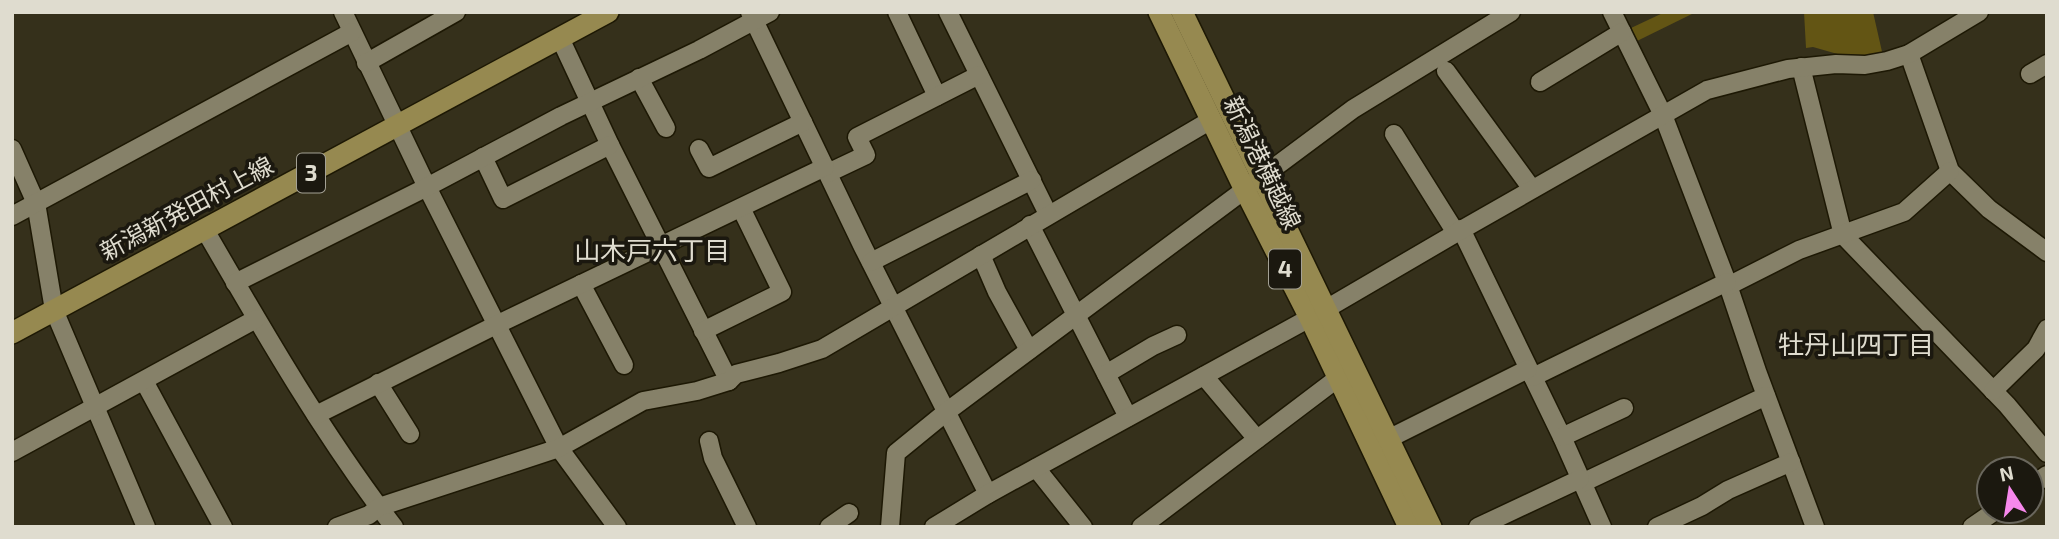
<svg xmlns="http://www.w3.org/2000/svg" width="2059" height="539" font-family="'Exo 2','Noto Sans JP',sans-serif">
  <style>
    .green { fill: #635514 }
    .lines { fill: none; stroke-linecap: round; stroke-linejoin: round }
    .minor-casing { stroke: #1d1804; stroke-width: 21 }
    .major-casing { stroke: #1d1804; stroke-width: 24 }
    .minor { stroke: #868169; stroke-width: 18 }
    .major { stroke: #968950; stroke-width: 21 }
    .labels { text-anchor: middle; stroke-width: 7; stroke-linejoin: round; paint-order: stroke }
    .shield { fill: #1b180f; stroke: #a4a195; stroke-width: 2 }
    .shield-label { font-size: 23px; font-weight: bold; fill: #dfdccf }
    .street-label { font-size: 24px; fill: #dfdccf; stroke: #1b180f }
    .neighbourhood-label { font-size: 26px; fill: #dfdccf; stroke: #1b180f }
  </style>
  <rect width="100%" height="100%" fill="#35301b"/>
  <g class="green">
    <path d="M 1665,12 L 1696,12 L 1637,41 L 1631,28 Z"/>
    <path d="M 1804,12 L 1873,12 L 1883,56 L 1855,59 L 1813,47 L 1806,48 Z"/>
  </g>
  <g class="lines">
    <defs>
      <g id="minor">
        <path d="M 343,12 L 427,187 L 559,448 L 617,527"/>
        <path d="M 750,12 L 863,247 L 988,494"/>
        <path d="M 897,12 L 937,96"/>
        <path d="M 948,12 L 1048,214"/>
        <path d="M 1612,12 L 1663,115 L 1727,282 L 1758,374 L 1815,527"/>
        <path d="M 560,38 L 610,145 L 729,381"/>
        <path d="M 1909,54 L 1950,171 L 1989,209 L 2047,252"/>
        <path d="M 366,63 L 456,12"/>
        <path d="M 1801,67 L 1843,235 L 2007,405 L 2047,453"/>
        <path d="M 1446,71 L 1532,189"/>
        <path d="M 2030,74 L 2047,64"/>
        <path d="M 639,78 L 666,128"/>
        <path d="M 1540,82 L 1622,32"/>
        <path d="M 1394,134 L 1456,233"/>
        <path d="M 12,149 L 36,203 L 54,310 L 146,527"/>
        <path d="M 699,149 L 709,168 L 803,122"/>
        <path d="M 483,157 L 503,199 L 610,145"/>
        <path d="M 828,173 L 866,155 L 857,137 L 979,75"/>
        <path d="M 12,216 L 352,32"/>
        <path d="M 1030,225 L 1128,417"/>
        <path d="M 1461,229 L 1562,437 L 1602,527"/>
        <path d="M 205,230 C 264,332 322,433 394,527"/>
        <path d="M 981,255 L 997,292 L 1029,350"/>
        <path d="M 871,262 L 1032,180"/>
        <path d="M 235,283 L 427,187 L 561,116 L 699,50 L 770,12"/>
        <path d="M 581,284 L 624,365"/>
        <path d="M 1728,286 L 1799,250 L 1904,212 L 1950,171"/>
        <path d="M 703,331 L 782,292 L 741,208"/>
        <path d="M 1106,374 L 1153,346 L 1177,335"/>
        <path d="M 1204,376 L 1257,439"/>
        <path d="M 1533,377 L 1727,282"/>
        <path d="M 144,381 L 223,527"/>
        <path d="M 378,383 L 410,434"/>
        <path d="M 1993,391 L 2036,349 L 2047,329"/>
        <path d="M 316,415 L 496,325 L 825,167"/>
        <path d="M 1562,437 L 1624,408"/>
        <path d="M 709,441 L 713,458 L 747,527"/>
        <path d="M 1378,444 L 1528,369"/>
        <path d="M 12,452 L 256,319"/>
        <path d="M 1036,468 L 1083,527"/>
        <path d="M 1582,483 L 1766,396"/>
        <path d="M 2031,486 L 2047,475"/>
        <path d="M 337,527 L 369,515 L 379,507 L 559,448 L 643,401 L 697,391 L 729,381 L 736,374 L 779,363 L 822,349 L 1211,120"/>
        <path d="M 829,527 L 849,513"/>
        <path d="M 890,527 L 896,453 L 945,413 L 1353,109 L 1511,12"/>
        <path d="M 934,527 L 988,494 L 1326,309 L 1456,233 L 1707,90 L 1788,69 L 1836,64 L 1865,65 L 1887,61 L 1909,54 L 1979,12"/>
        <path d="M 1141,527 L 1338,378"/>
        <path d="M 1478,527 L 1580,479"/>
        <path d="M 1657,527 L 1702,506 L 1728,490 L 1791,462"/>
        <path d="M 1972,527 L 1995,511"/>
      </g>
      <g id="major">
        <path d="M 1159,12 L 1245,190 L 1310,318 L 1409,527"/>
        <path d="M 1182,12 L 1431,527"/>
        <path d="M 12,333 L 608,12"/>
      </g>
    </defs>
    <use href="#minor" class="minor-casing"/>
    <use href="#major" class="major-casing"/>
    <use href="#minor" class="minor"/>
    <use href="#major" class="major"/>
  </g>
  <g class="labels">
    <g class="shield">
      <rect x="297" y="153.5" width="28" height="39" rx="5"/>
      <rect x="1269" y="249.5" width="32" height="39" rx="5"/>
    </g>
    <g class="shield-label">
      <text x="311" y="181">3</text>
      <text x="1285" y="277">4</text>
    </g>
    <g class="street-label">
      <text transform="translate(1262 163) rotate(64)" y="8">新潟港横越線</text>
      <text transform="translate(187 209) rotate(-28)" y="8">新潟新発田村上線</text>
    </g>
    <g class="neighbourhood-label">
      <text x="652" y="260">山木戸六丁目</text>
      <text x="1856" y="354">牡丹山四丁目</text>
    </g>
  </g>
  <rect width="2059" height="539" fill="none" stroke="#dfdccf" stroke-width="28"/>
  <g transform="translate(2010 490) rotate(348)"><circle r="33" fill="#1b180f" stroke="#69665c" stroke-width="2"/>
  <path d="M0-5L12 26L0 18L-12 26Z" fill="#f788ec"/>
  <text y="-10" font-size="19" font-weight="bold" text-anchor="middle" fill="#dfdccf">N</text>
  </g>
</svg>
